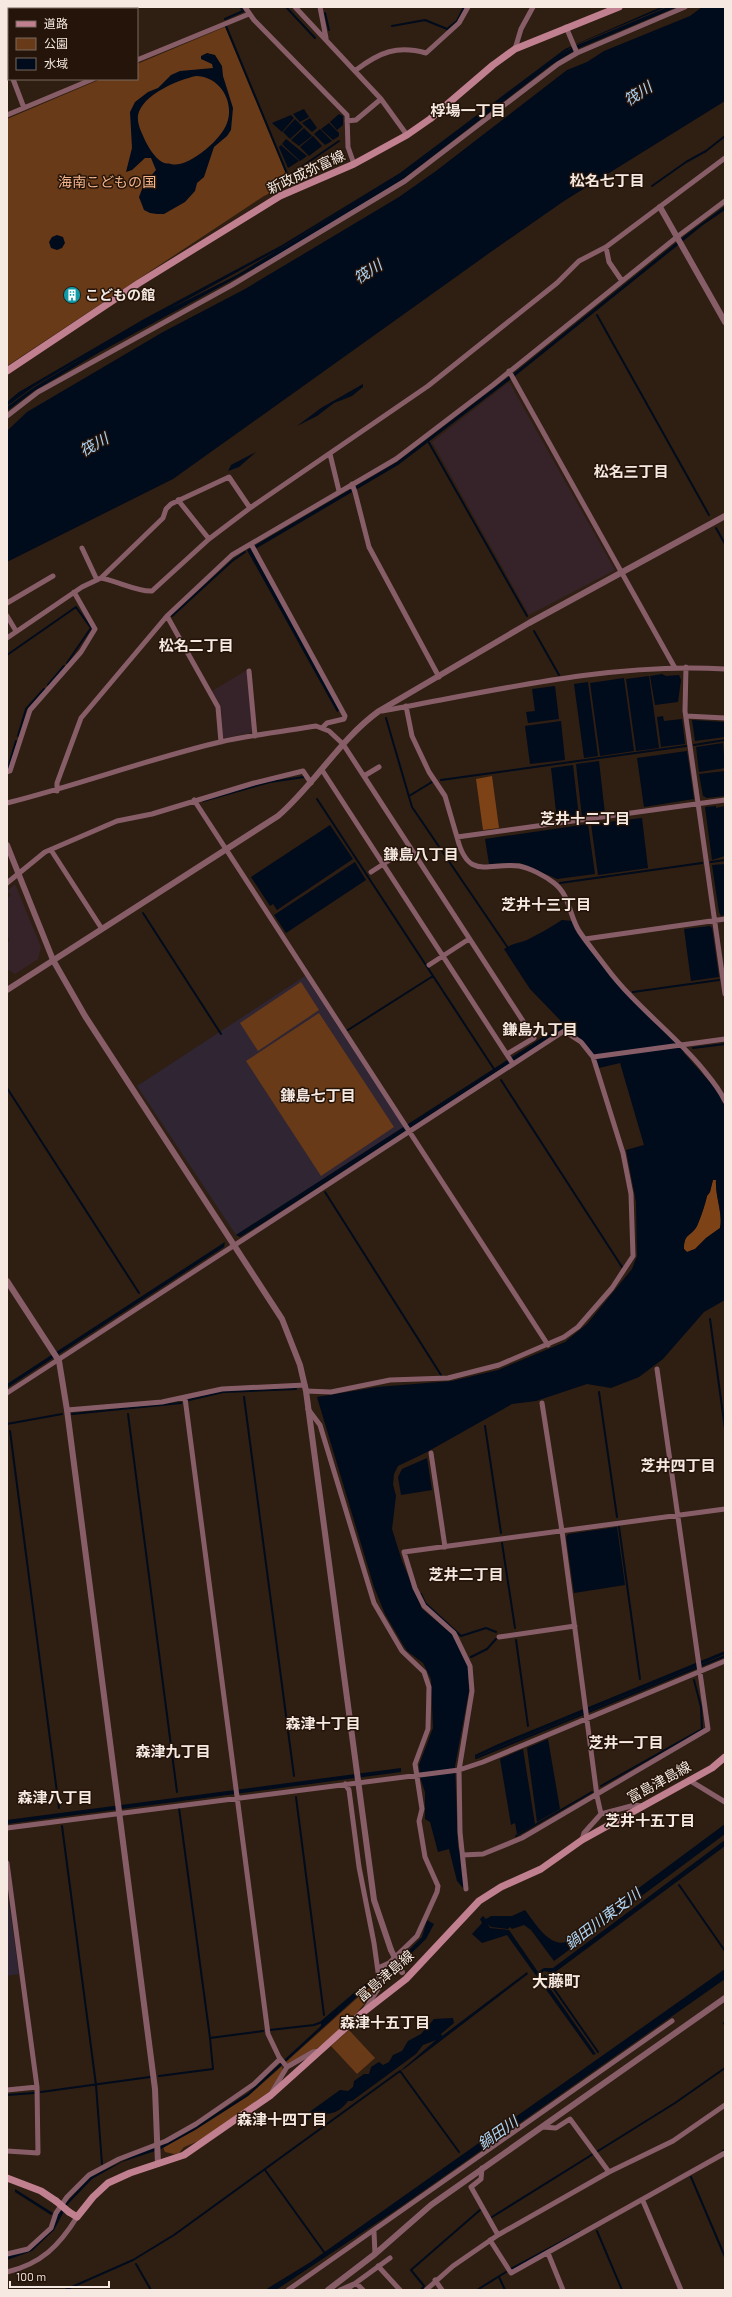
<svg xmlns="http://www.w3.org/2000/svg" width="732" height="2297" viewBox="0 0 732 2297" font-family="Barlow,'Noto Sans JP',sans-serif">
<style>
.industrial{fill:#362329}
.education{fill:#2f2533}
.green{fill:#693a18}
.forest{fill:#7d4317}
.water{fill:#000b1c;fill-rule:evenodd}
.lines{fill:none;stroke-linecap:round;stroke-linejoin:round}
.stream{stroke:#000b1c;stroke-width:2}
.minor{stroke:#875e68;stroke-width:5}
.tertiary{stroke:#875e68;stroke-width:6}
.secondary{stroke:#c18090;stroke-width:7}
.tertiary-bridge{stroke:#875e68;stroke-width:6}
.secondary-bridge{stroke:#c18090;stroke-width:7}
.labels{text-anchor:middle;stroke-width:3;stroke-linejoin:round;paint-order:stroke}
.street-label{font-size:14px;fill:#f5e9e1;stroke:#251409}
.park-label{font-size:14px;fill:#f3b48c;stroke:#251409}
.poi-label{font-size:14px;font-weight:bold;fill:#f5e9e1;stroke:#251409;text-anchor:start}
.water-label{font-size:15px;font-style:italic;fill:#aed5f5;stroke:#251409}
.neighbourhood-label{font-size:15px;font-weight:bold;fill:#f5e9e1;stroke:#251409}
.quarter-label{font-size:16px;font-weight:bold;fill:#f5e9e1;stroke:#251409}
</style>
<rect width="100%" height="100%" fill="#2f1e12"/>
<path class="industrial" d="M509,382L615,570L529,615L432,442Z
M247,670L252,731L250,733L225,738L223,737L221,706L212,691Z
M15,884L41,947L38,959L15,974L7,969V944L10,940L7,935V899L11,895L7,891Z"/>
<path class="education" d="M305,976L404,1127L236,1235L137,1086Z
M7,1889L19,1974L7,1976Z"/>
<path class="green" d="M225,27L290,183L264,196L7,366V119L101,79H137V64Z
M301,982L319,1010L258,1051L240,1023Z
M319,1013L394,1127L321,1176L246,1061Z
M374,1983L376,1984C377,1991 370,1997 366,2002C345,2027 319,2052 288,2064L286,2062Z
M349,2030L375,2058L357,2074L331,2046Z
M282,2066L283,2071L269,2092L201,2140L184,2147L179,2153L174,2154L165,2152L163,2147L195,2130L248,2096Z"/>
<path class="forest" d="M492,776L499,828L483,830L476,779Z
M713,1179L716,1180C715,1197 723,1212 720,1228L706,1238L695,1249L687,1252L684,1249C684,1232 690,1237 697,1226C701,1217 705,1205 707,1196L710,1192Z"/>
<path class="water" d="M661,7H666L575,45L559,55L575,46L668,7H677L577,49L551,65L403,179L284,252L100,352L34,391L7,411V407L33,388L91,353L33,387L7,406V402L19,392L144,319L282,245L400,173L565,49ZM388,182L237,275L168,310L283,247Z
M702,7H725V101L564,201L495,249L173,479L7,562V431L27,412L163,332L245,289L399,197L436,171L567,70L587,62L604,51L690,16Z
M207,53L215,55L222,66L223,76L233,108L231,130L227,136L214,147L204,177L197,183L195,191L185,202L164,214H157L150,213L144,210L139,197L144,184L156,170L151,158H145L132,170L126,172L132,148L130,112L135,102L148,92L158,88L171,75L180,71L213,68L212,64L201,59V56ZM196,76C219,76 235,101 227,123C221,141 186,169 171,164C168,163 165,164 162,162C154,157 148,147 144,138C141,131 137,124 138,115C143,94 178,80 196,76Z
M304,109L309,117L300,122L293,114Z
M339,114L343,116V125L337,130L330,122Z
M291,115L294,118L282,132L272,123Z
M310,118L317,128L312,132L302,123Z
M295,119L303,127L290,139L283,132Z
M329,123L339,133V136L333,140L321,129Z
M304,128L312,136L299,146L291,140Z
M320,129L332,141L325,145L314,134Z
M313,136L322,146L309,156L300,147Z
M286,139L307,156L300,161L282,144Z
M281,145L299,161L288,168L279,147Z
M725,206V210L703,225L515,376L398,465L252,551L340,710L337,712L247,550L397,462L519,369L687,234Z
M57,235L63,237L65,243L62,248L57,250L51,248L49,242L52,237Z
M363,384V387L352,396L334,403L317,416L297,426L321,408Z
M256,452L239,467L228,471L231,465Z
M662,674L666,676L679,675L681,680L678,702L655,705L650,676Z
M649,676L659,748L636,751L626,679Z
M624,678L634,751L600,756L590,683Z
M588,682L598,756L584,758L574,684Z
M555,686L559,719L528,723L526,712L535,711L532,689Z
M663,716L664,721L682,719L685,744L661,747L657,717Z
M692,720L725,722V737L695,741Z
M561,721L565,760L530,764L525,726Z
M723,743L725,768L699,772L696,747Z
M687,751L694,799L644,807L637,758Z
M599,761L605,814L582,817L576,764Z
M573,765L579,817L557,820L551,768Z
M725,771V796L707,798L703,796L699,774Z
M716,806V808L725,806V856L712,860L705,807Z
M642,818L648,868L598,875L591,824Z
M588,824L595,874L557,879L520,863L489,864L485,839Z
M330,825L353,859L277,910L273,904L270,906L251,877Z
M355,862L366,880L286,933L274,915Z
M725,864V915L721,916L719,912L712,865Z
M562,920L573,921L619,986L683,1049L684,1053L716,1089L725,1107V1300L704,1312L663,1359L639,1377L611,1388L587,1384L536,1401L512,1404L427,1452L398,1466L394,1474L393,1484L396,1496L392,1529L402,1561L422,1609L452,1634L468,1666L469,1691L455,1766L458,1847L462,1858L464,1889L457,1881L449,1849L438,1852L430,1822L425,1819V1792L420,1777L419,1765L433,1728L431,1679L423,1663L407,1651L402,1643L385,1614L374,1587L317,1397L377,1387L452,1381L498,1370L565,1342L587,1324L632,1269L637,1256L636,1202L626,1150L644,1145L620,1063L599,1068C592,1049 583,1037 564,1028L263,1223L240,1237L236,1235L560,1026V1020L530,989L504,949C511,944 519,943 527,940C539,934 551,927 562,920ZM713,1180H716C715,1197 723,1212 720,1228L706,1238L695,1249L687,1252L684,1249C684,1233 691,1237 697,1226C701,1217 705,1205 707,1196L710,1192Z
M710,926L712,928L719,977L691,981L684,929Z
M225,1242L224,1247L7,1388V1384Z
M427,1458L432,1490L401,1495L398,1477L402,1469Z
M617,1527L625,1585L574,1593L566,1537L568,1534Z
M725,1651V1654L695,1667L475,1757V1755L496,1745Z
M548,1739L560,1809L537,1822L527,1748Z
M523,1749L535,1824L517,1834L515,1823L511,1825L500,1759Z
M401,1768V1772L7,1824V1820Z
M725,1824V1834L554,1961L531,1930L524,1925L512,1929L510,1927L508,1929L491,1927L488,1924L490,1928L509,1930L538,1972L544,1968H553L725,1840V1846L554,1973L544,1971L540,1974L596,2054L593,2055L507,1935L482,1943L472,1934L482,1923L480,1919L483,1916L486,1919L491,1916H512L525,1910C535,1923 549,1947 566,1942Z
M427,1920L434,1924L426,1939L393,1971L360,1994L248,2096L195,2130L161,2149L122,2162L92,2179L68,2204L54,2230L32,2251L7,2260V2256L22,2253L36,2244L67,2202L90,2177L203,2122L248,2093L321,2026V2021L362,1986L392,1967L422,1937Z
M725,1969V1979L396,2210L276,2290H265L309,2263Z
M527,1972L528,1974L404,2069L400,2071L436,2040L423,2045L416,2054L352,2101H348C336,2117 329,2112 312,2116L308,2120L306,2117L308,2113L340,2090L348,2091L353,2087L354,2081L364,2074H369L371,2067L379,2062L383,2065L389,2062L393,2055L402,2051L408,2041L421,2034L434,2019L453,2018L454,2023L441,2034L442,2036Z
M15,2189L53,2213L51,2215L15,2192Z"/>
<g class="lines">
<path class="stream" d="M286,7L315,38
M109,9L114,7
M325,13L329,30
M225,19L243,11L240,7
M226,26L288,176L339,141
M392,26L425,20L447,29L457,21L464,7
M7,51L9,50
M652,186L686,162L706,151L725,136
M597,315L709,515
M428,441L527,616
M716,528L725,544
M172,616L232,561L245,552
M534,631L559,675
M7,655L76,607L91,628L67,663
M48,685L64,666
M386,718L412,807L508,948
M18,736L26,709L44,689
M694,745L725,740
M8,768L16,741
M441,780L686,746
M409,796L432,782
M317,799L494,1069
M203,801L270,782L304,777
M711,862L725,860
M560,883L702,863
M143,913L221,1034
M633,992L719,980
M348,1030L433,976
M693,1048L725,1044
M501,1080L622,1267
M7,1088L139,1293
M325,1192L441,1375
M710,1319L725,1429
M599,1392L617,1517
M244,1397L294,1776
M189,1400L223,1392L296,1389
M72,1414L181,1403
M128,1414L177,1792
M7,1424L62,1414
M485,1426L501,1533
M10,1431L59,1808
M619,1527L640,1679
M502,1543L515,1628
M421,1594L425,1603L461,1636L486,1628L496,1632
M516,1640L528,1726
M471,1657L487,1649L496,1639
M476,1758L725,1656
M601,1786L702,1729L701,1707L694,1680
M296,1797L324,2015
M179,1808L210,2038
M62,1826L96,2085L102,2164
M516,1836L592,1792
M679,1885L725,1951
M545,1976L598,2052
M724,2023L725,2025
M270,2030L314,2025L322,2022
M159,2076L213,2069L210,2038L263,2031
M41,2092L150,2077
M7,2095L34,2093
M598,2151L675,2103L725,2068
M723,2151L725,2150
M265,2170L324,2252
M691,2177L725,2257
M492,2217L593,2154
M597,2231L622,2290
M136,2264L151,2290
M511,2269L580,2232
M499,2277L505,2290
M65,2290L133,2260L174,2235L400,2071L459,2152
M421,2290L424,2286L411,2270L480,2210
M477,2290L506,2272"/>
<path class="minor" d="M245,7L254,20L347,115L348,147L354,164
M295,7L381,99L407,135
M320,7L326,38
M566,27L577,53
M515,49L521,29L533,7
M137,60L249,14
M7,65L9,70
M356,70C380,52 397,45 426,53L459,23L468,7
M13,79L24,108
M7,115L93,79
M347,121L356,120L381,99
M606,247L609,262L622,281
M509,371L675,668
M7,416L38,392L232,285L405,181L558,64L577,53L685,7
M330,454L339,491
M352,484L355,492L369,547L439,677
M178,500L209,539
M251,544L345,716L344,719L327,723L323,727
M82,548L97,580
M101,578C117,581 138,592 152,591L209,539L250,508L428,386L557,283L579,261L606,247L725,158
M7,603L53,576
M7,616L16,631
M167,616L218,707L221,742
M7,638L82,587L101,578L163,518L166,509L171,504L229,477L250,508
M686,667L685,711L725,994
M249,671L255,736
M406,706L412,736L429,772L445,796L457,837L725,800
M382,711C493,691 611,662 725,669
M686,716L725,718
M322,770L513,1064
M7,772L10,771L30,710L81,652L95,629L74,592
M364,776L379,767
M57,791V783L81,718L167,616L232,555L396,459L493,385L677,237L725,201
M194,800L548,1345
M7,803C79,785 148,759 220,742C252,735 285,731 316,726L329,731L343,744L534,1038L507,1054
M457,837C468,882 489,862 519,866C530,868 545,876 554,883C570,895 569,915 579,931C587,943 597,955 606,967C634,1005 673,1033 702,1068C711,1079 719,1088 725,1101
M51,850L102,929
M371,872L410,847
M7,883L45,852L117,821L152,814L254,783L303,771L311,783
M585,939L725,919
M429,965L469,939
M593,1057L725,1039
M7,1393L564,1031L581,1042L593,1057L623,1153L631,1194L633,1256L612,1288L578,1327L564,1337L499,1365L448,1378L390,1380L331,1392L306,1391
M185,1398L268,2034L279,2057L287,2067L313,2052L320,2051
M542,1403L562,1531L597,1796L601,1814L584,1833L582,1840
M308,1409L320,1425L374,1603L402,1651L424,1672L429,1687L428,1729L415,1764L422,1809L419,1821L425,1857L438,1886L437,1892L417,1936L389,1963L378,1968
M67,1410L162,1402L222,1389L305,1385
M431,1453L445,1547
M499,1637L575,1626
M689,1780L725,1802
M345,1784L349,1790L359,1867L374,1943L380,1986L362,2014
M601,1814L635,1805L641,1806
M7,1828L459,1770L483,1762L725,1661
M463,1855L483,1854L522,1838L708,1729L657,1369
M7,1863L37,2087L38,2153L7,2151
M466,1889L460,1832L459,1770L472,1691L470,1666L454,1633L424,1606L415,1588L404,1552L725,1509
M7,2090L37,2087
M272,2092L287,2067
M542,2127L556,2128L570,2119L609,2172
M482,2168L481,2179L471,2187L498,2235
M643,2201L681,2290
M374,2232L375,2254
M490,2240L511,2273L725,2153
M548,2253L563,2290
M7,2254L28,2249L51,2228L56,2213L67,2197L89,2175L119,2159L166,2141L196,2124L254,2084L280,2059
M378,2266L400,2290
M7,2272C41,2264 59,2246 77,2217
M435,2280L442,2290
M288,2290L672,2021
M340,2290L356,2283L363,2290
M346,2290L390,2258
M426,2290L453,2266L498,2235L609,2172L673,2141L725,2105"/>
<path class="tertiary" d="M660,207L725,322
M7,845L53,960L85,1016L282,1319L300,1365L306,1391L374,1900L391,1950
M7,990L278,816C315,784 339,740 379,711L529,623L725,516
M7,1281L59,1361L67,1410L155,2089L158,2164
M328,2290L375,2254L431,2205L725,1998"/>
<path class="secondary" d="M7,371L139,283L280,196L354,164L407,135L430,119L493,65L515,49L619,7
M7,2178L41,2191L56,2201
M69,2212L77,2217L93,2197L108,2183L130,2173L184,2155L271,2095L361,2014L406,1979L479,1901L501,1887L541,1869L582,1840L712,1768L725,1757"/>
<path class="tertiary-bridge" d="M391,1950L402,1972"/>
<path class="secondary-bridge" d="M56,2201L69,2212"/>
</g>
<defs>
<g id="building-disc" transform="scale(0.9)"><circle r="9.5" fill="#0f9aa8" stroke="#251409"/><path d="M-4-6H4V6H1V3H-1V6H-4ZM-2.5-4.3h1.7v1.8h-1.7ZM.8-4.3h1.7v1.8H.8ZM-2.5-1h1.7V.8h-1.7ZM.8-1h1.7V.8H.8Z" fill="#fff"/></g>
</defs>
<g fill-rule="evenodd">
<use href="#building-disc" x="72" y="295"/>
</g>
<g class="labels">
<g class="street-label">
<text transform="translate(306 172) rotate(-25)" y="5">新政成弥富線</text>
<text transform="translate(659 1782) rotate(-29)" y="5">富島津島線</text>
<text transform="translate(385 1976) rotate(-41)" y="5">富島津島線</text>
</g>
<g class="park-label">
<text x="107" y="187">海南こどもの国</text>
</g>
<g class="poi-label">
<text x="85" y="300">こどもの館</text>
</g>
<g class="water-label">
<text transform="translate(638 94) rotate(-33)" y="5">筏川</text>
<text transform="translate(368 272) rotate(-33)" y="5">筏川</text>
<text transform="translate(94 445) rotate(-29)" y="5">筏川</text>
<text transform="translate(603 1919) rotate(-37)" y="5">鍋田川東支川</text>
<text transform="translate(498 2133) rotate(-35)" y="5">鍋田川</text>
</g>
<g class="neighbourhood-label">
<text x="468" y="116">桴場一丁目</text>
<text x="607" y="186">松名七丁目</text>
<text x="631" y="477">松名三丁目</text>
<text x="196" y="651">松名二丁目</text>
<text x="585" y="824">芝井十二丁目</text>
<text x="421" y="860">鎌島八丁目</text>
<text x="546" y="910">芝井十三丁目</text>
<text x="540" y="1035">鎌島九丁目</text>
<text x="318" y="1101">鎌島七丁目</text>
<text x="678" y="1471">芝井四丁目</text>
<text x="466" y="1580">芝井二丁目</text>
<text x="323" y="1729">森津十丁目</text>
<text x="626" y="1748">芝井一丁目</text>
<text x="173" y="1757">森津九丁目</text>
<text x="55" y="1803">森津八丁目</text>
<text x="650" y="1826">芝井十五丁目</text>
<text x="385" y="2028">森津十五丁目</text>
<text x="282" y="2125">森津十四丁目</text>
</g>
<g class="quarter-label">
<text x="556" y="1987">大藤町</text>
</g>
</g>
<rect width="732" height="2297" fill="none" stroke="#f5e9e1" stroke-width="16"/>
<rect x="8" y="8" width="130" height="72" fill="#251409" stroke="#78695f"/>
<rect x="16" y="21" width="20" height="6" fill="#c18090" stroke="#78695f"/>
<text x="44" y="28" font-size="12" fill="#f5e9e1">道路</text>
<rect x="16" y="38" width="20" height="12" fill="#693a18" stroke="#78695f"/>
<text x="44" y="48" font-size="12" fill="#f5e9e1">公園</text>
<rect x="16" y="58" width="20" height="12" fill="#000b1c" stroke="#78695f"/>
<text x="44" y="68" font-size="12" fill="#f5e9e1">水域</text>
<path d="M10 2281v6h99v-6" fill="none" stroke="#f5e9e1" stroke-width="2"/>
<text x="16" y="2281" font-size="12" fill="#f5e9e1" stroke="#251409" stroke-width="3" paint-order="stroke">100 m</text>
</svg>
